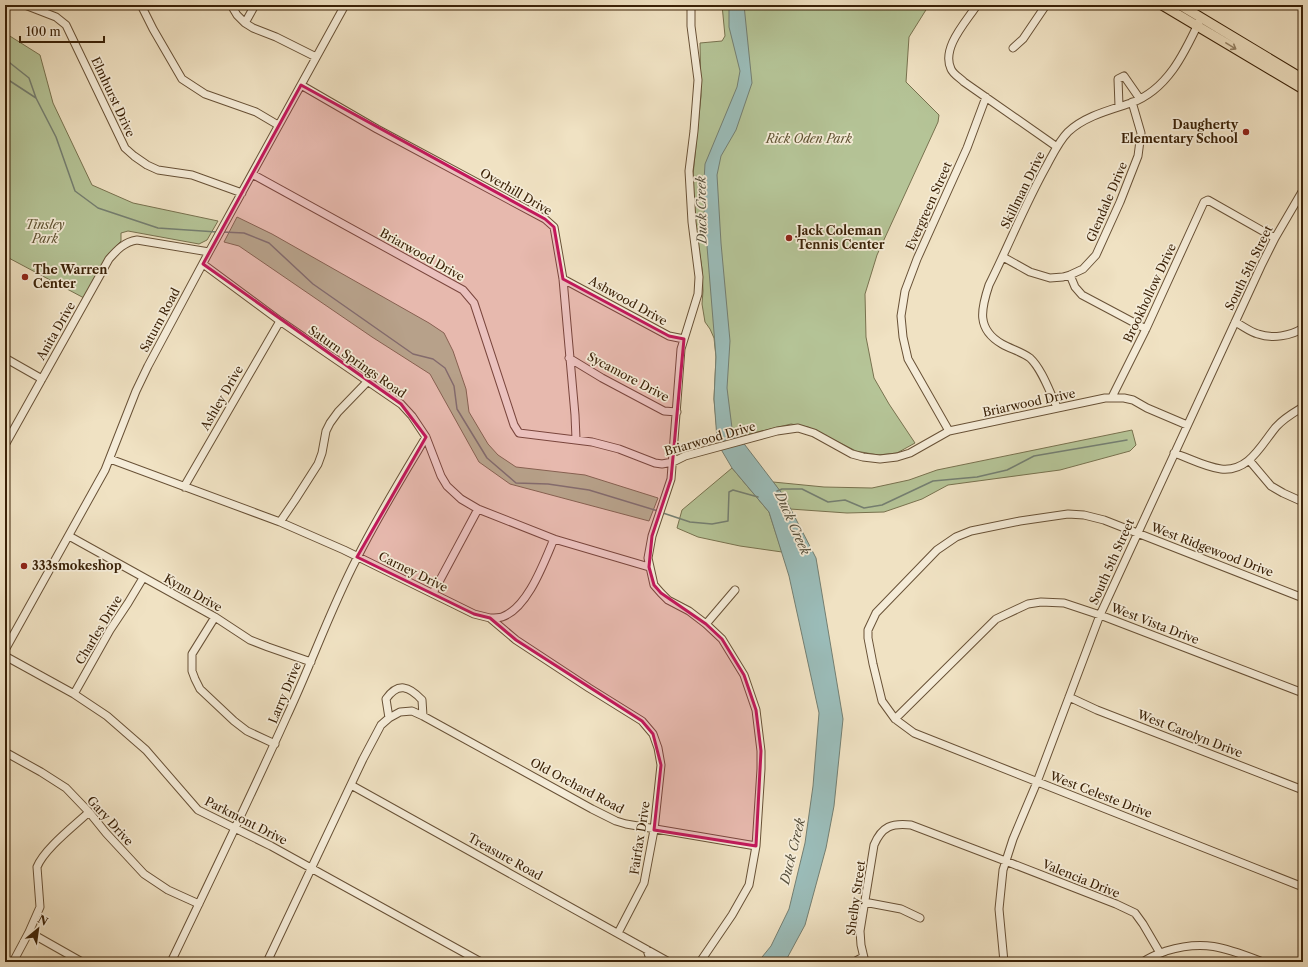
<svg xmlns="http://www.w3.org/2000/svg" width="1308" height="967" viewBox="0 0 1308 967" font-family="'Libre Caslon Text',serif">
<style>
.green{fill:#b5c497;stroke:#78724f}
.water{fill:#9bbdba;stroke:#747f72}
.lines{fill:none;stroke-linecap:round;stroke-linejoin:round}
.stream{stroke:#747f72;stroke-width:1.5}
.minor-casing{stroke:#685136;stroke-width:9}
.major-casing{stroke:#3a2107;stroke-width:11}
.minor{stroke:#f5ecd8;stroke-width:7}
.major{stroke:#f0e2c3;stroke-width:9}
.oneway{stroke:#958265}
.marked{fill:#c2185b;fill-opacity:0.2;stroke:#c2185b;stroke-width:3;stroke-linejoin:round}
.poi-dot{fill:#8f2418;stroke:#f5ecd8;stroke-width:1.5}
.labels{text-anchor:middle;stroke-width:3.5;stroke-linejoin:round;paint-order:stroke}
.street-label{font-size:12px;fill:#3a2107;stroke:#f5ecd8}
.poi-label{font-size:12px;font-weight:bold;fill:#3a2107;stroke:#f5ecd8;text-anchor:start}
.park-label{font-size:12px;font-style:italic;fill:#5f5232;stroke:#f5ecd8}
.water-label{font-size:13px;font-style:italic;fill:#57503d;stroke:#f5ecd8}
</style>
<rect width="100%" height="100%" fill="#f0e2c3"/>
<filter id="stains"><feTurbulence type="fractalNoise" baseFrequency=".005" numOctaves="4"/><feColorMatrix values="0 0 0 0 .2 0 0 0 0 .09 0 0 0 0 .02 0 0 0 .5 -.17"/></filter>
<radialGradient id="worn" r=".72"><stop offset=".6" stop-color="#630" stop-opacity="0"/><stop offset="1" stop-color="#630" stop-opacity=".3"/></radialGradient>
<path class="green" d="M722,5H929L909,37L906,82L939,115L938,122L877,255L865,294L866,337L874,378L889,404L915,443L897,453L878,455L856,451L808,427L791,424L718,442L714,399L716,357L714,338L710,329L705,322L702,304L703,291L702,269L694,217L693,175L701,96L700,43L722,41L725,36Z
M5,33L40,55L53,103L92,185L133,203L218,221L207,240L199,244L128,231L121,233V241L109,253L84,298L5,256Z
M237,217L272,234L429,323L444,333L453,351L466,389L469,412L488,444L498,455L516,467L585,475L658,498L649,521L510,484L479,462L430,374L372,337L239,246L224,242Z
M1132,430L1136,445L1130,451L1060,470L948,485L922,499L884,512L847,513L790,509L784,496L773,482L824,487L872,488L909,480L937,470Z
M732,468L769,512L782,552L740,546L698,537L677,528L682,510Z"/>
<path class="water" d="M729,5H744L752,83L736,130L721,156L717,175L721,243L730,341L727,388L732,428L784,496L816,558L843,719L834,806L826,848L805,925L785,962H758L771,946L789,909L805,843L813,786L819,713L789,576L769,512L732,468L722,451L717,439L714,399L716,357L703,197L705,164L737,87L740,71L729,27Z"/>
<g class="lines">
<path class="stream" d="M5,59L29,78L36,98
M5,81H10L36,98L56,137L75,191L98,208L158,228L217,232
M223,232L244,233L269,243L313,284L413,354L433,359L445,368L454,386L457,409L487,458L516,483L548,484L589,490L658,511
M777,491L782,489H802L828,502L845,500L864,508L882,505L933,481L977,477L1007,470L1034,456L1127,440
M663,513L690,522L712,524L728,521L729,492L733,490L758,497"/>
<g class="minor-casing">
<path id="minor" d="M25,5L56,17L66,25L125,148L134,156L147,165L158,170L192,175L242,193
M141,5L153,29L182,79L205,94L256,112L278,125
M231,5L237,15L245,23L253,28L276,37L316,57
M691,5V26L698,80L694,131L689,171L692,222L699,277L698,294L681,349L671,479L652,536L648,558L654,585L661,593L668,600L689,611L706,624L722,639L744,675L756,710L761,751V769L756,846L749,885L732,915L700,962
M977,5C966,22 941,48 951,69C953,74 960,78 964,82L1057,147
M245,23L255,5
M1013,48L1023,39L1046,5
M301,85L377,129L545,219L554,227L563,279L575,415L576,439
M1119,106L1118,79L1124,76L1140,99
M252,174L463,290L474,303L514,425L519,433L592,442L619,449L655,463L662,464L673,462L685,456L777,431L798,428L814,433L852,454L863,457L880,459L897,457L910,453L949,431L1105,398H1124L1133,400L1147,408L1187,425
M1003,257L1030,272L1050,278L1063,277L1070,275L1083,269L1096,255L1120,202L1138,156L1141,133L1132,102
M203,264L280,321L401,404L412,416L426,437L441,476L447,486L461,499L478,509L554,539L649,567
M1070,275L1075,287L1082,295L1146,329
M563,279L669,336L684,339
M1235,322C1243,326 1250,332 1258,334C1272,339 1291,336 1303,328
M5,358L42,379
M569,358L602,378L664,411L677,412
M1112,397L1146,329L1204,202L1208,200L1275,238
M1057,407C1050,393 1042,369 1030,358C1022,352 1011,349 1002,344C976,329 981,309 989,285C1009,245 1025,204 1047,165C1053,154 1059,141 1068,132C1085,116 1110,110 1131,103C1167,90 1184,54 1199,22
M949,431L908,359L903,337L901,316L905,291L917,259L967,148L986,97
M5,445L109,259C117,250 124,242 137,240L209,252
M1174,453C1189,458 1205,467 1221,469C1249,472 1261,445 1276,427C1284,418 1293,413 1303,407
M110,459L280,522L344,550L474,614L490,618L516,640L589,688L642,721L653,734L658,748L661,765L654,830L644,883L618,933
M1249,460L1271,486L1283,493L1303,502
M184,487L280,321
M280,522L295,500L318,464L322,453L326,431L330,423L338,412L368,381
M69,536L215,617L250,640L268,647L311,662
M433,593L478,509
M1303,598L1104,520L1084,515L1068,514L1020,521L971,531L956,537L937,550L876,613L868,630V638L873,664L882,701L895,719L914,733L1303,887
M215,617L192,654V671L195,679L200,689L234,721L247,731L275,744
M490,618C494,618 499,618 502,617C528,608 544,562 554,539
M706,624L735,590
M5,650L105,470L136,391L148,366L209,252L345,5
M5,656L74,694L107,716L146,750L198,810L271,846L481,962
M74,694L110,630L128,603L143,578
M1069,697L1097,710L1303,790
M389,718L386,699C398,682 409,686 422,700L423,716
M895,719L996,619L1028,604L1041,602L1064,603L1100,615L1303,693
M5,752L41,772L66,788L89,812L106,833L144,874L168,890L199,904
M351,785L669,962
M864,902L901,909L920,918
M29,932L82,962
M647,950L651,962
M13,962L29,932L40,907L37,867C44,849 74,826 89,812
M171,962C210,881 249,800 286,718C311,665 330,610 357,558C378,516 402,477 426,437
M267,962L363,759L381,725L389,718L400,712L412,711L423,716L592,809L616,821L626,824L756,846
M854,962L863,957
M865,962L861,945L860,931L874,845C882,826 892,823 911,825L1008,862L1116,904L1135,913L1143,924L1160,953
M1004,962L999,909L1003,870L1013,839L1037,782L1100,615L1261,266L1275,238L1303,190
M1143,962C1149,957 1158,954 1166,951C1205,939 1226,948 1263,962"/>
</g>
<g class="major-casing">
<path id="major" d="M1162,5L1303,89
M1180,5L1303,79"/>
</g>
<use href="#minor" class="minor"/>
<use href="#major" class="major"/>
</g>
<defs><path id="oneway-shaft" d="M-6 0H5M1.5-3L5.5 0L1.5 3" fill="none" stroke-width="1.6" stroke-linecap="round" stroke-linejoin="round"/></defs>
<use class="oneway" href="#oneway-shaft" transform="translate(1231 46) rotate(31)"/>
<path class="marked" d="M301,85L545,219L554,227L563,279L669,336L684,339L671,479L652,536L649,567L654,585L661,593L706,624L722,639L744,675L756,710L761,751L756,846L654,830L661,765L653,734L642,721L516,640L490,618L474,614L357,557L426,437L401,404L203,264Z"/>
<g class="poi-dot">
<circle cx="1246" cy="132" r="4"/>
<circle cx="789" cy="238" r="4"/>
<circle cx="25" cy="277" r="4"/>
<circle cx="24" cy="566" r="4"/>
</g>
<g class="labels">
<g class="street-label">
<text transform="translate(113 97) rotate(65)" y="4">Elmhurst Drive</text>
<text transform="translate(1023 190) rotate(-64)" y="4">Skillman Drive</text>
<text transform="translate(516 192) rotate(30)" y="4">Overhill Drive</text>
<text transform="translate(1107 202) rotate(-67)" y="4">Glendale Drive</text>
<text transform="translate(929 206) rotate(-66)" y="4">Evergreen Street</text>
<text transform="translate(422 255) rotate(29)" y="4">Briarwood Drive</text>
<text transform="translate(1249 268) rotate(-64)" y="4">South 5th Street</text>
<text transform="translate(1150 293) rotate(-65)" y="4">Brookhollow Drive</text>
<text transform="translate(628 301) rotate(29)" y="4">Ashwood Drive</text>
<text transform="translate(160 320) rotate(-62)" y="4">Saturn Road</text>
<text transform="translate(56 331) rotate(-60)" y="4">Anita Drive</text>
<text transform="translate(357 362) rotate(35)" y="4">Saturn Springs Road</text>
<text transform="translate(628 377) rotate(28)" y="4">Sycamore Drive</text>
<text transform="translate(222 398) rotate(-60)" y="4">Ashley Drive</text>
<text transform="translate(1029 403) rotate(-12)" y="4">Briarwood Drive</text>
<text transform="translate(710 439) rotate(-16)" y="4">Briarwood Drive</text>
<text transform="translate(1212 550) rotate(21)" y="4">West Ridgewood Drive</text>
<text transform="translate(1112 562) rotate(-66)" y="4">South 5th Street</text>
<text transform="translate(413 572) rotate(26)" y="4">Carney Drive</text>
<text transform="translate(193 593) rotate(29)" y="4">Kynn Drive</text>
<text transform="translate(1155 624) rotate(21)" y="4">West Vista Drive</text>
<text transform="translate(99 630) rotate(-59)" y="4">Charles Drive</text>
<text transform="translate(285 693) rotate(-67)" y="4">Larry Drive</text>
<text transform="translate(1190 734) rotate(21)" y="4">West Carolyn Drive</text>
<text transform="translate(577 786) rotate(28)" y="4">Old Orchard Road</text>
<text transform="translate(1101 795) rotate(21)" y="4">West Celeste Drive</text>
<text transform="translate(110 821) rotate(48)" y="4">Gary Drive</text>
<text transform="translate(246 821) rotate(27)" y="4">Parkmont Drive</text>
<text transform="translate(640 838) rotate(-81)" y="4">Fairfax Drive</text>
<text transform="translate(505 857) rotate(29)" y="4">Treasure Road</text>
<text transform="translate(1081 879) rotate(22)" y="4">Valencia Drive</text>
<text transform="translate(856 898) rotate(-82)" y="4">Shelby Street</text>
</g>
<g class="poi-label">
<text x="1238" y="129" text-anchor="end">Daugherty<tspan x="1238" dy="14">Elementary School</tspan></text>
<text x="797" y="235">Jack Coleman<tspan x="797" dy="14">Tennis Center</tspan></text>
<text x="33" y="274">The Warren<tspan x="33" dy="14">Center</tspan></text>
<text x="32" y="570">333smokeshop</text>
</g>
<g class="park-label">
<text x="809" y="143">Rick Oden Park</text>
<text x="45" y="229">Tinsley<tspan x="45" dy="14">Park</tspan></text>
</g>
<g class="water-label">
<text transform="translate(701 210) rotate(-91)" y="5">Duck Creek</text>
<text transform="translate(793 523) rotate(66)" y="5">Duck Creek</text>
<text transform="translate(792 851) rotate(-76)" y="5">Duck Creek</text>
</g>
</g>
<rect width="1308" height="967" fill="none" stroke="#f0e2c3" stroke-width="20"/>
<rect x="6" y="6" width="1296" height="955" fill="none" stroke="#3a2107" stroke-width="2"/>
<rect x="10" y="10" width="1288" height="947" fill="none" stroke="#3a2107"/>
<g transform="translate(38 929) rotate(29)" stroke="#f5ecd8" stroke-width="3" paint-order="stroke">
<path d="M0-3L7 15L0 10L-7 15Z" fill="#3a2107"/>
<text y="-6" font-size="11" font-weight="bold" text-anchor="middle" fill="#3a2107">N</text>
</g>
<path d="M20 36v6h84v-6" fill="none" stroke="#3a2107" stroke-width="2"/>
<text x="26" y="36" font-size="12" fill="#3a2107" stroke="#f5ecd8" stroke-width="3" paint-order="stroke">100 m</text>
<rect width="100%" height="100%" filter="url(#stains)"/>
<rect width="100%" height="100%" fill="url(#worn)"/>
</svg>
